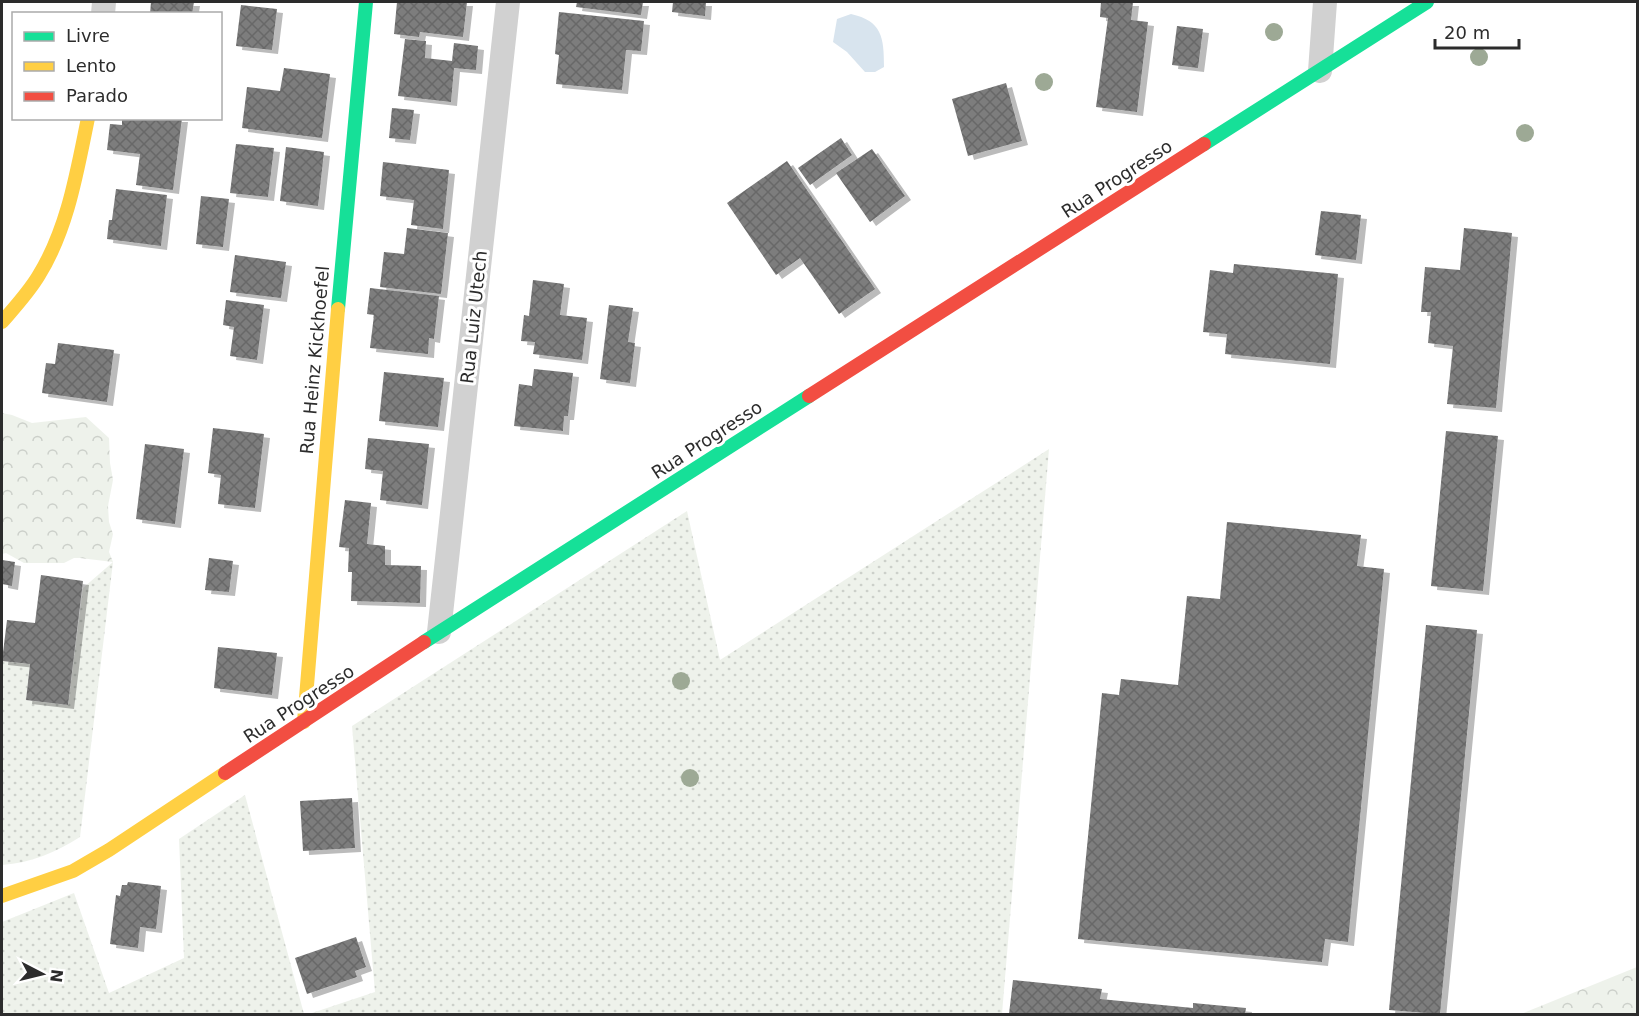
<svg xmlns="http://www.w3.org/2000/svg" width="1639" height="1016" viewBox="0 0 1639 1016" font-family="'DejaVu Sans',sans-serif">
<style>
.grass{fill:url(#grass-dots)}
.forest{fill:url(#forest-crowns)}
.water{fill:#d8e4ee}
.building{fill:url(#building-cross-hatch);filter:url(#shadow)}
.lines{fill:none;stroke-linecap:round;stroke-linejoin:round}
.street{stroke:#d1d1d1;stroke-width:24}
.fast{stroke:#16e098;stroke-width:14}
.slow{stroke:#ffcf43;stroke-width:14}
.jam{stroke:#f24e42;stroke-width:14}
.tree{fill:#9da995}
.labels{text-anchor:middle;stroke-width:6;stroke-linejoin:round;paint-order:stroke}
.street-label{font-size:18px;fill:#2c2c2c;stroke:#fff}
</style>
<defs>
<pattern id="grass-dots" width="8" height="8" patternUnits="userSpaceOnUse" patternTransform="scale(1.5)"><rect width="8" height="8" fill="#eef2eb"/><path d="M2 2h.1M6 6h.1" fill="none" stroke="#ccd0ca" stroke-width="1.8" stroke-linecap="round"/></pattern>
<pattern id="forest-crowns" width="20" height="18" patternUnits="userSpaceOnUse" patternTransform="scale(1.5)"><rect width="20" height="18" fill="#eef2eb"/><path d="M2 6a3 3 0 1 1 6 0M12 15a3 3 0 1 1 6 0" fill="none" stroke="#ccd0ca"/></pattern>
<pattern id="building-cross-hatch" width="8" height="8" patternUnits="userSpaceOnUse" patternTransform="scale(1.5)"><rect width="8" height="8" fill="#7d7d7d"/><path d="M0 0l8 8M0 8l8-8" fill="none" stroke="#676767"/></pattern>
<filter id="shadow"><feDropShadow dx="6" dy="4" stdDeviation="0" flood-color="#0004"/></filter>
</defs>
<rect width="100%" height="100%" fill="#fff"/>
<path class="grass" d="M1049,449L1002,1014H309L375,992L352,726L687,511L720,660Z
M113,562L80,837C56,852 31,863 2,865V661L30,664L26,700L68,705L83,588Z
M245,795L304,1014H2V922L74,893L109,993L184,958L179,839Z"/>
<path class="forest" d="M2,413L12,415L32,423L86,417L109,438L110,463L113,480L108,506L109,522L113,534L109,552L113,562L80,558H74L64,563H24L6,553L2,554Z
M1637,967V1014H1521Z"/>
<path class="water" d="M851,14C882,21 884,37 884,67L875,72H865L847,52L833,42L837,19Z"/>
<path class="building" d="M151,2H194L192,14H150Z
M397,2H467L463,37L420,32L419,37L394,34Z
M577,2H643L641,15L576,7Z
M673,2H706L705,16L672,12Z
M1101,2H1133L1131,20L1148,22L1137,112L1096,107L1108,18L1100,17Z
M241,5L277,9L272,50L236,46Z
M559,12L644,21L641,51L626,50L622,90L556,84L559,55L555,54Z
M1177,26L1203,29L1198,68L1172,65Z
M405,39L426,41L425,58L452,61L454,43L478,46L476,70L454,68L451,102L398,96Z
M284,68L330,74L322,138L242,128L247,87L280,91Z
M1006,83L1022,141L968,156L952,99Z
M392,108L414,110L410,140L389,138Z
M122,118H182L173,190L136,185L140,154L107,150L110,124L122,125Z
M841,138L852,155L810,185L798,168Z
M236,144L274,148L268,197L230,193Z
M286,147L324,152L318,206L280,201Z
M872,149L905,196L870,222L836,173Z
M787,161L875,289L839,314L800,258L776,275L727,203Z
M383,162L449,170L443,229L411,225L414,200L380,196Z
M116,189L167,195L161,246L107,239L109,220H112Z
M201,196L229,199L223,247L196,244Z
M1321,211L1361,215L1356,260L1315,255Z
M407,228L448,233L441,294L380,287L384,252L404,254Z
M1464,228L1512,233L1496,408L1447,404L1453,346L1428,343L1431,312H1421L1425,267L1460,270Z
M235,255L286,262L281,298L230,292Z
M1234,264L1338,274L1330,364L1225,354L1227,334L1203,332L1210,270L1233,273Z
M533,280L564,284L560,315L587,318L582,360L533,354L535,342L521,341L524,315L529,316Z
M370,288L439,296L434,339L429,338L428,354L370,348L374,315L367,314Z
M226,300L264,305L257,360L230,356L234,327L223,325Z
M609,305L633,308L628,342L635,343L630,383L600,379Z
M58,343L114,350L107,402L42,393L46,363L55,364Z
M534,369L573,373L568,416H564L563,431L514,426L519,384L532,386Z
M384,372L444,378L438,427L379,421Z
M213,428L264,434L255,508L218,504L221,475L208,473Z
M1446,431L1498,436L1483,591L1431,586Z
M368,438L429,444L422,505L380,500L383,471L365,469Z
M145,444L184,449L175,524L136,519Z
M345,500L371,503L367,544L385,546V565L421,566L420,603L351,601L352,572H348L349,548L339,547Z
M1227,522L1361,535L1357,566L1384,569L1348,942L1325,939L1322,962L1078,939L1102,693L1119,695L1121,679L1178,685L1187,596L1220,599Z
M209,558L233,561L229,592L205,590Z
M2,560L15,562L12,586L2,584Z
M41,575L83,581L68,705L26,700L30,664L2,661L7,620L35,623Z
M1426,625L1477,630L1440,1014L1389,1010Z
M218,647L277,653L272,695L214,688Z
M352,798L355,848L303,851L300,801Z
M128,882L161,886L156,929L140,927L138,948L110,944L116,895L120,896L122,885H127Z
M356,937L366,967L355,971L357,977L307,994L295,958Z
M1013,980L1102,989L1100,999L1193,1008V1003L1246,1008L1245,1014H1009Z"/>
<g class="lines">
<path class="street" d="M103,14L104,2
M1320,71L1325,2
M439,632L508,2"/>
<path class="fast" d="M1204,144L1427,2
M338,309L366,2
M424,642L809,396"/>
<path class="slow" d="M2,322C15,307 29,292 39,275C68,228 77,171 88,118
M304,722L338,309
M2,896L73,871L109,850L225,773"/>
<path class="jam" d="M809,396L1204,144
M225,773L424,642"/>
</g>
<g class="tree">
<circle cx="1274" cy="32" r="9"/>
<circle cx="1479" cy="57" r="9"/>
<circle cx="1044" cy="82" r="9"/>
<circle cx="1525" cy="133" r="9"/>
<circle cx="681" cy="681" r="9"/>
<circle cx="690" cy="778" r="9"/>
</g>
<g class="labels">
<g class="street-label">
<text transform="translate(1117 179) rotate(-33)" y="6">Rua Progresso</text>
<text transform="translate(474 317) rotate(-84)" y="6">Rua Luiz Utech</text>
<text transform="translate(315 360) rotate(-85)" y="6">Rua Heinz Kickhoefel</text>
<text transform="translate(707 440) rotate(-33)" y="6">Rua Progresso</text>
<text transform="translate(299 704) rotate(-33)" y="6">Rua Progresso</text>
</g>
</g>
<rect width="1639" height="1016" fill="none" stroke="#2c2c2c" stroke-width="6"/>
<rect x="12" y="12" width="210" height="108" fill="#ffffff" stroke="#ababab" stroke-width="1.5"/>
<rect x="24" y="32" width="30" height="9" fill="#16e098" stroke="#ababab" stroke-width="1.5"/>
<text x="66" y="42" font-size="18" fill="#2c2c2c">Livre</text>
<rect x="24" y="62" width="30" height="9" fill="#ffcf43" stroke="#ababab" stroke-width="1.5"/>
<text x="66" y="72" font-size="18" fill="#2c2c2c">Lento</text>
<rect x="24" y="92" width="30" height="9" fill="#f24e42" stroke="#ababab" stroke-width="1.5"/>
<text x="66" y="102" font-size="18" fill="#2c2c2c">Parado</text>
<g transform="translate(42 974) rotate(97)" stroke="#ffffff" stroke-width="4.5" paint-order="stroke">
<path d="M0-4.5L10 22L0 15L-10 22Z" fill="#2c2c2c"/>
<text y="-9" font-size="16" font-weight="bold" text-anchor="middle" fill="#2c2c2c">N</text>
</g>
<path d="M1435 39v9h84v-9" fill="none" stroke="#2c2c2c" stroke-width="3"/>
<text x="1444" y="39" font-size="18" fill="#2c2c2c" stroke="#ffffff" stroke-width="4.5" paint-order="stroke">20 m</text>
</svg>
